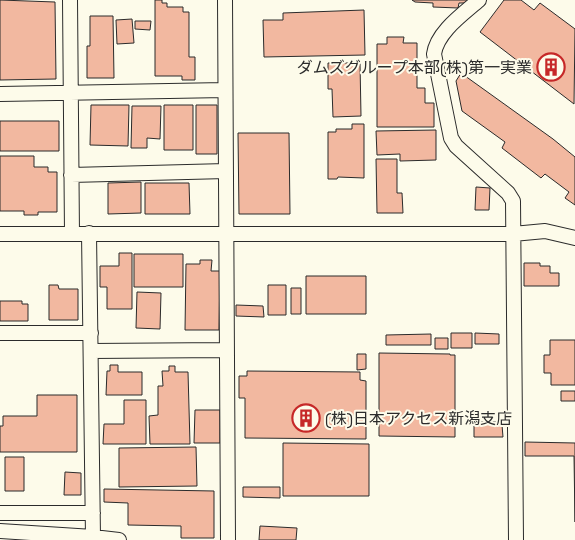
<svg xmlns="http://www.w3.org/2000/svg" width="575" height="540" viewBox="0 0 575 540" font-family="'Space Grotesk','Noto Sans JP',sans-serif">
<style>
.building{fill:#f2b8a0;stroke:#2b2b2b}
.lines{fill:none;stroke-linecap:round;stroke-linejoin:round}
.minor-casing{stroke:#2b2b2b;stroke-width:16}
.minor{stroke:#fdfbea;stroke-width:14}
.labels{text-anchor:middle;stroke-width:4;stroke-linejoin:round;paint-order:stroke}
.poi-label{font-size:16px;fill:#2b2b2b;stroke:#fdfbea;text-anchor:end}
</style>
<rect width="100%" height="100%" fill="#fdfbea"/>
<path class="building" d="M0,0L55,2L56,79L0,80Z
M155,0H162V3H167V7H183V12H189V57H195V80H182V76H155Z
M412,0H468L465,3H459L458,8L433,7V3L415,2Z
M504,0H521L534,10L540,3L575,29L574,104L480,32Z
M364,10L365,55L264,57L263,20H283V13Z
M90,16H113L114,78H87V46H90Z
M132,19L134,43L117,44L116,20Z
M135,21H151L150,30L135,29Z
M387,37H404L403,43H417V88H425V103H434V127H377V44H387Z
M328,63H360L361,116L333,117L332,89H328Z
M461,73L553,139L575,157V205L565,198L569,192L545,174L541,178L502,148L505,142L462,111L456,81Z
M91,105H129L128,146L90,145Z
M164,105H193V150H164Z
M196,105H217V154H196Z
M132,106H161L160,139L147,138V148H131Z
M0,121H59V151H0Z
M352,124H364V178L338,177L337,179H328V132H336V129H352Z
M436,130V160L400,161V154L377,155L376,131Z
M238,133H289L290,214H239Z
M0,156H34V167H48V172H57V212H38V215H24V211H0Z
M376,159H397V193H402L403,213H377Z
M141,182V213L108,214V183Z
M145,183H189L190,214H145Z
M476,187L490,188L489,210H475Z
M119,253H132V309H107V287H100V266H119Z
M134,254H183V287H134Z
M200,260H212L211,271H220L219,330H185L186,264H200Z
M524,263H540V266H550V273H559V286H524Z
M306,276H366V314H306Z
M49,285H58L59,289H78V320H49Z
M268,285H286V315H268Z
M291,288H301V314H291Z
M137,292L161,293L160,329L136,328Z
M0,301H22V304H28V321H0Z
M236,305L263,306L264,317L236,316Z
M451,333H472V348H451Z
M475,333L499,334V344H475Z
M431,334V345H386V335Z
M435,338H448V349H435Z
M550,340H575V385H551V373H544V355H550Z
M379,353L450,354V355H455V437L379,436Z
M357,354H366V369L357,370Z
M110,365H118V372H142V395H106L107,371H110Z
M169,366H175V372H188L190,444H150L149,416L158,415V386H163L162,371H169Z
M247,371L360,372V380L366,381V439L245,438V398H239V376H247Z
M561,391H575V401H561Z
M37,395H77V452H0V426H3V416H37Z
M124,400H146V444H103L104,424H124Z
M195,410H220V443H194Z
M474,422H499V425H502L503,437H474Z
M525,442L575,443V522L574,456H525Z
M283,443L369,444V496H283Z
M196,447L197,486L119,487V448Z
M5,457H24V491H5Z
M65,472L81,473V495H64Z
M243,487H280V498L243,497Z
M104,489L214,491V538H181V526L128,525V503L104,502Z
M260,526L297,528L296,540H259Z"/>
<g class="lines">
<g class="minor-casing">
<path id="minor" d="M70,0L72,234
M225,0L228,540
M479,0C463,14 437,32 434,54L451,138L456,146L508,193L513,201L516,540
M0,94L225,90
M71,175L226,171
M89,233L93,537
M0,234H513L545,231L575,238
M0,333H91
M91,351L226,350
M0,513H93
M0,531L93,537L119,540"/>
</g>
<use href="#minor" class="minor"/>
</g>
<defs>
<g id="building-ring" transform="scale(1.4375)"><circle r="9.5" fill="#fdfbea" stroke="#c62828" stroke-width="1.5"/><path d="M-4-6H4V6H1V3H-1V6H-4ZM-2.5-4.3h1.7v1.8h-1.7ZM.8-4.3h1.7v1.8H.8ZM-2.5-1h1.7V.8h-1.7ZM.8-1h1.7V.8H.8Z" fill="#c62828"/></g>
</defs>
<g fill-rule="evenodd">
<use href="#building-ring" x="551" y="67"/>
<use href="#building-ring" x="306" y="418"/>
</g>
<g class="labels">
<g class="poi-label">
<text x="532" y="73">ダムズグループ本部(株)第一実業</text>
<text x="325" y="424" text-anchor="start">(株)日本アクセス新潟支店</text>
</g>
</g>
</svg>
